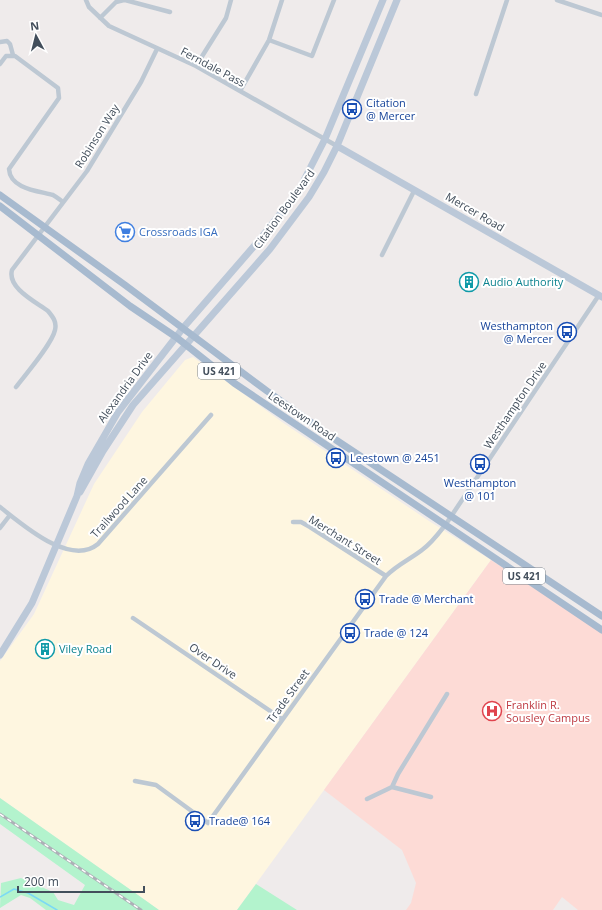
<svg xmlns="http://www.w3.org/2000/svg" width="602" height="910" viewBox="0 0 602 910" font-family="'Open Sans',sans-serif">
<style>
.commercial{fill:#fef6e0}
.medical{fill:#fddbd6}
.green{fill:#b3f3cd}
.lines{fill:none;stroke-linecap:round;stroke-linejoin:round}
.stream{stroke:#7bd9f5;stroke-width:1.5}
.street{stroke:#bdc8d3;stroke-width:4.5}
.secondary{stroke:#bbc8d8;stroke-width:7}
.primary{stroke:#a7bacf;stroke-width:7}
.rail-casing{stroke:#adb0b7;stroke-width:3}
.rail{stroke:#fff;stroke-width:1.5;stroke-dasharray:4.5;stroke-linecap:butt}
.labels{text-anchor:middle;stroke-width:4;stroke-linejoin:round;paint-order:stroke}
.shield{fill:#fff;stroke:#7b838c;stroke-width:1}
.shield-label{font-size:10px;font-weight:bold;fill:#424e5b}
.street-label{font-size:11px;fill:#424e5b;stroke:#fff}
.transit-label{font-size:11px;fill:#164399;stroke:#fff;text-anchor:start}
.shop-label{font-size:11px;fill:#366cbe;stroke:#fff;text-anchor:start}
.culture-label{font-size:11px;fill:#0d838f;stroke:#fff;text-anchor:start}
.health-label{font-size:11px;fill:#be3a42;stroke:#fff;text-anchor:start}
</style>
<rect width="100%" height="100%" fill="#efebeb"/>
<path class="commercial" d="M193,357L282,422L429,521L491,560L237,910H159L0,798V661L34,614L94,484L142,412L185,360Z"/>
<path class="medical" d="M491,560L602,631V910H578L562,897L553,910H406L411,903L416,883L402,850L324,790Z"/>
<path class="green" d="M0,798L138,895L159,910H46L30,898L21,895L0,908L1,883L21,878L53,892L58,900L74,905L85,885L0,824Z
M256,884L297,910H237Z"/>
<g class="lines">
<path class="stream" d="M0,897L14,889L28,893L57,910"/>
<path class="street" d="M86,0L89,7L109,26L196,66L337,146
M125,0L170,12
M557,0L602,15
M100,18L116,2L124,0
M269,40L312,56L334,0
M0,42L7,41L10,44L13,55
M0,64L6,56H15L58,88L59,98L9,169C10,189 39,191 53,195C57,197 60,200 63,202
M196,66L226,18L231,0
M240,91L269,40L282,0
M476,94L507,0
M382,255L414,191
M16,387C26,374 52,344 55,330C57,322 53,317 48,311C36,302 7,288 12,270L87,171L141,82L157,49
M0,507C23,525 70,567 98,544L211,415
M293,522H301L310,527L386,576
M0,528L10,515
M133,618L282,719
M135,781L156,785L208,823L386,576C398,564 409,560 422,550C432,543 439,533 446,524L599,295
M392,787L398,774L447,694
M367,799L392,787L431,797"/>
<path class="secondary" d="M337,146L602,297
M80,492L103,451L133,405L270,249L309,197L324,172L337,146L397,0
M0,655L32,603L77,496L80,483L88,464L118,412L183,328L262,237L299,190L325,139L383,0"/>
<path class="primary" d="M0,195L125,285L267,391L336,440L602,616
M0,206L130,306L176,337L234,383L602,630"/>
<g class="rail-casing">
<path id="rail" d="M0,814L141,910"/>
</g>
<use href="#rail" class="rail"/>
</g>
<defs>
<g id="bus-ring" transform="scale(1)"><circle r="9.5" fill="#fff" stroke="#1a4fb4" stroke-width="1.5"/><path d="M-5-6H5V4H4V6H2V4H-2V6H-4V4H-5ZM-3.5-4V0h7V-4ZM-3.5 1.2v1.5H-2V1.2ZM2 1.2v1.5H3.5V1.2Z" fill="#1a4fb4"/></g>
<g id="supermarket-ring" transform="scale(1)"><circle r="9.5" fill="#fff" stroke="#3f7fe0" stroke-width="1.5"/><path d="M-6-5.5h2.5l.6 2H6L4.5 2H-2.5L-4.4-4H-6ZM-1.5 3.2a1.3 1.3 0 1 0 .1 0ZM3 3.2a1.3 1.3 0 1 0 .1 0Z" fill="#3f7fe0"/></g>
<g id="building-ring" transform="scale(1)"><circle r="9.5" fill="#fff" stroke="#0f9aa8" stroke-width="1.5"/><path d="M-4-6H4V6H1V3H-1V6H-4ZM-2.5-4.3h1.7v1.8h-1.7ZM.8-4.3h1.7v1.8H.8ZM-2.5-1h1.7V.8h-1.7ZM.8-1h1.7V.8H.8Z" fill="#0f9aa8"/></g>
<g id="hospital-ring" transform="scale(1)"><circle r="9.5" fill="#fff" stroke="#e0444e" stroke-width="1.5"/><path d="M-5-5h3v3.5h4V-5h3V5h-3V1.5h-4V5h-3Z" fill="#e0444e"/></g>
</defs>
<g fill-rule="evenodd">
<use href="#bus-ring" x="352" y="109"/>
<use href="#supermarket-ring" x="125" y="232"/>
<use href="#building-ring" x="469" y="282"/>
<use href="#bus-ring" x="567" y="332"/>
<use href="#bus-ring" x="336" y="458"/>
<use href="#bus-ring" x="480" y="464"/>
<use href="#bus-ring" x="365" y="599"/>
<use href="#bus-ring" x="350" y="633"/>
<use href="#building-ring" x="45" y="649"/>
<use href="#hospital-ring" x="492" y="711"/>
<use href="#bus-ring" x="195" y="821"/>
</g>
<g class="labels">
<g class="shield">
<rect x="198" y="363" width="42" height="16" rx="3"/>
<rect x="503" y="568" width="42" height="16" rx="3"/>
</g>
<g class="shield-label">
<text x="219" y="375">US 421</text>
<text x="524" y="580">US 421</text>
</g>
<g class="street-label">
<text transform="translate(213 67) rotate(28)" y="4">Ferndale Pass</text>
<text transform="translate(97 136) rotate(-58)" y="4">Robinson Way</text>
<text transform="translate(284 209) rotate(-54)" y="4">Citation Boulevard</text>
<text transform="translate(475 212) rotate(30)" y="4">Mercer Road</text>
<text transform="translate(125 387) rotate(-54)" y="4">Alexandria Drive</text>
<text transform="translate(515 405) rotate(-56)" y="4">Westhampton Drive</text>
<text transform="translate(302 416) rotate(34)" y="4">Leestown Road</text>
<text transform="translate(119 507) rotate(-48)" y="4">Trailwood Lane</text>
<text transform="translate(345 540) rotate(32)" y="4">Merchant Street</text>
<text transform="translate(213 661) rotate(34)" y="4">Over Drive</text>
<text transform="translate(288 696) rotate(-54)" y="4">Trade Street</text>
</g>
<g class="transit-label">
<text x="366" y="107">Citation<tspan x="366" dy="13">@ Mercer</tspan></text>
<text x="553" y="330" text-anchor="end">Westhampton<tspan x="553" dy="13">@ Mercer</tspan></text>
<text x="350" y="462">Leestown @ 2451</text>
<text x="480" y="487" text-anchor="middle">Westhampton<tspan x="480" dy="13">@ 101</tspan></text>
<text x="379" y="603">Trade @ Merchant</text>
<text x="364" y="637">Trade @ 124</text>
<text x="209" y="825">Trade@ 164</text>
</g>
<g class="shop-label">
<text x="139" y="236">Crossroads IGA</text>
</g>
<g class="culture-label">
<text x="483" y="286">Audio Authority</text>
<text x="59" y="653">Viley Road</text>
</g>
<g class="health-label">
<text x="506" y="709">Franklin R.<tspan x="506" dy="13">Sousley Campus</tspan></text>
</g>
</g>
<g transform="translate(36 36) rotate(353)" stroke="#ffffff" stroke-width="3" paint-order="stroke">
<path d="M0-3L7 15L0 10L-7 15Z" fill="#424e5b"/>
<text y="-6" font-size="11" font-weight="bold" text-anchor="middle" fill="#424e5b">N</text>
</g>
<path d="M18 886v6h126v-6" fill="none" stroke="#424e5b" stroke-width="2"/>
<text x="24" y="886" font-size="12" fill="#424e5b" stroke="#ffffff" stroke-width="3" paint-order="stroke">200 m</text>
</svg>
